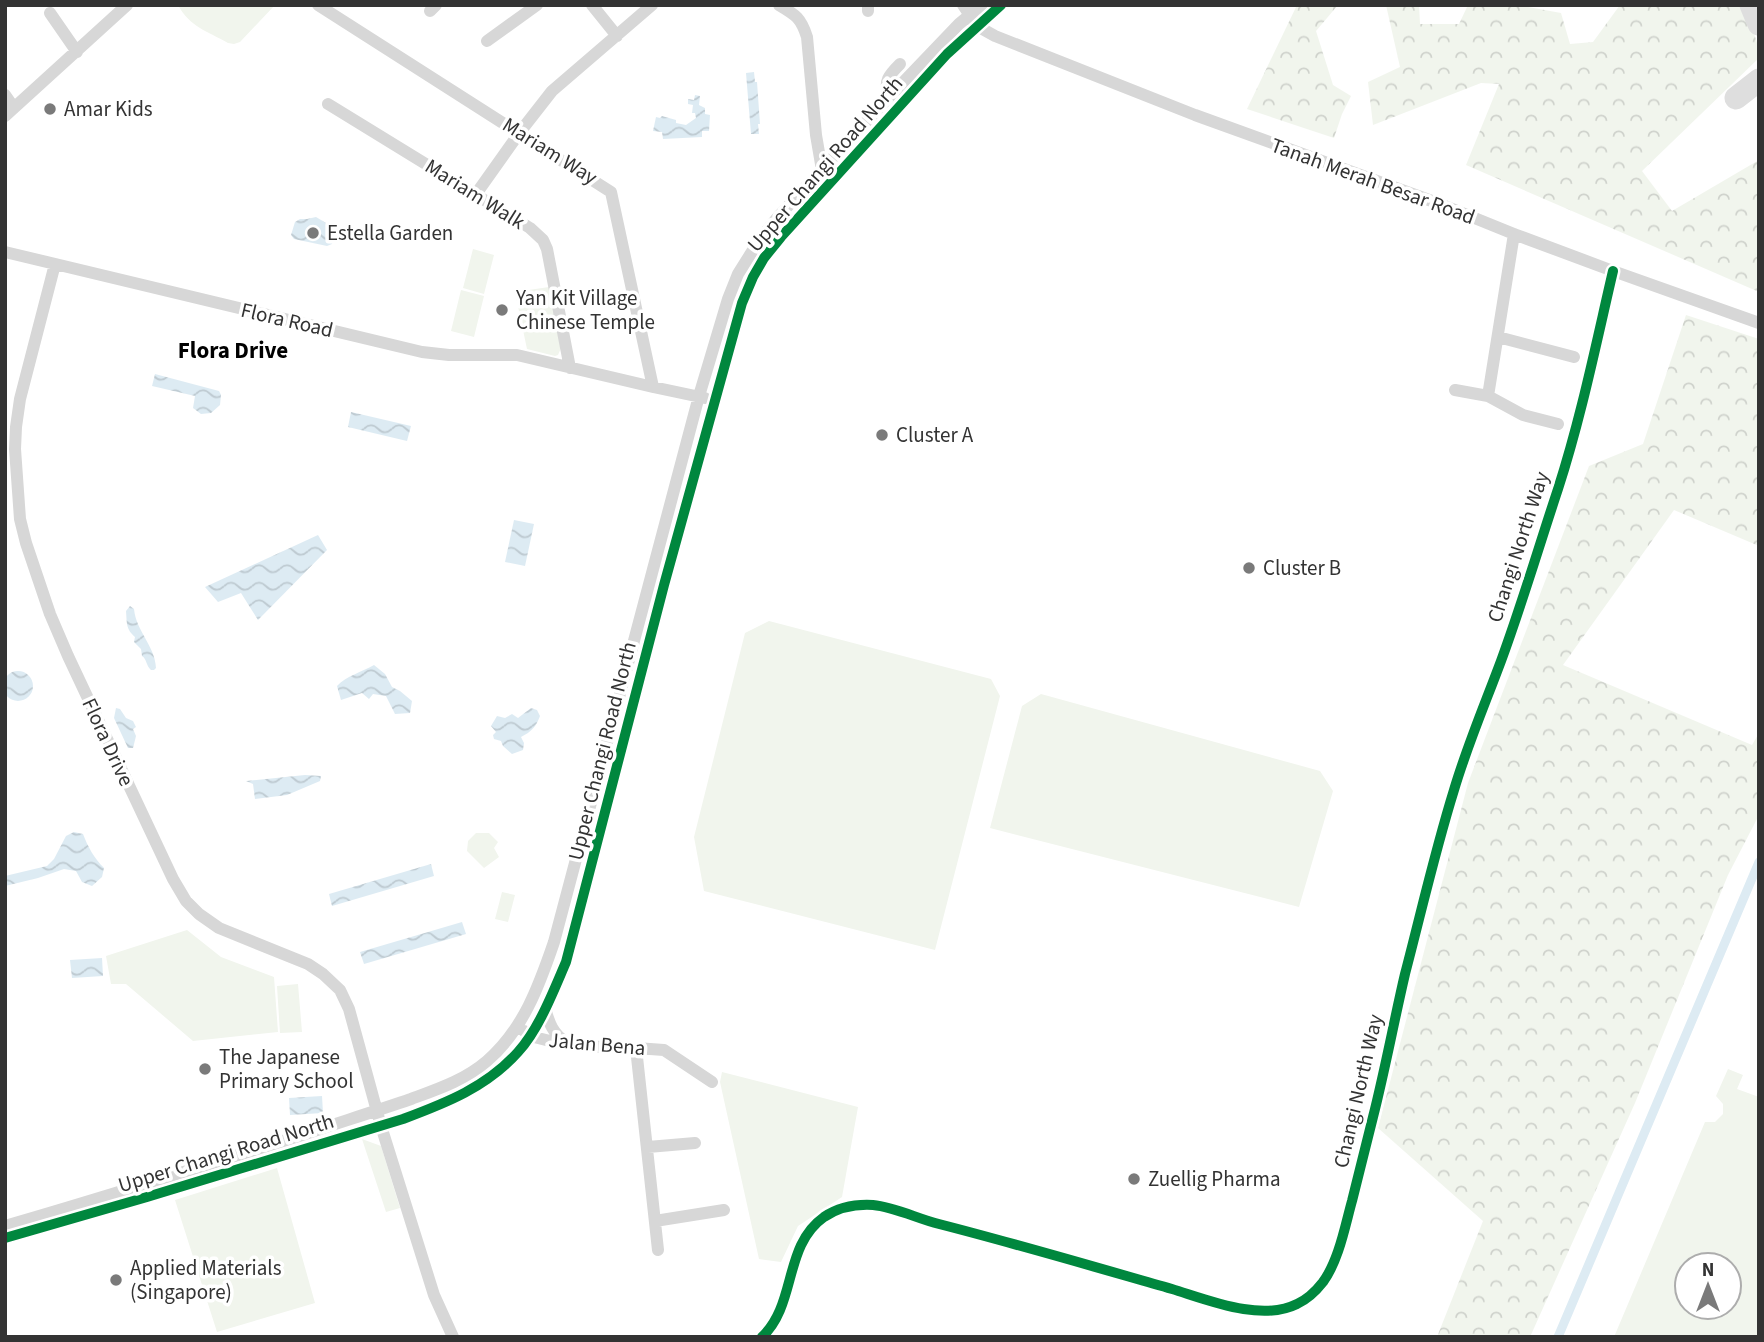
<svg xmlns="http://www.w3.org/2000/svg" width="1764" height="1342" viewBox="0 0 1764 1342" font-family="'Source Sans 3',sans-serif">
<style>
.green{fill:#f1f5ed;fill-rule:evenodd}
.forest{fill:url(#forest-crowns)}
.water{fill:url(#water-waves)}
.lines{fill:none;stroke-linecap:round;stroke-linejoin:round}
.canal{stroke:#ddebf3;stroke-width:9}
.taxiway{stroke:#dedede;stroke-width:23}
.minor{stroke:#d7d7d7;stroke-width:12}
.cycleway-casing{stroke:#fff;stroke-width:15}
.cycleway{stroke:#00873e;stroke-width:10}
.poi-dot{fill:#7a7a7a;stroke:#fff;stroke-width:2.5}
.labels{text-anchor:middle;stroke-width:7;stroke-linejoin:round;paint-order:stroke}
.poi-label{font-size:21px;fill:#333;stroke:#fff;text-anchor:start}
.street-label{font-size:21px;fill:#333;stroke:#fff}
.neighbourhood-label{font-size:23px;font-weight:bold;fill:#000;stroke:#fff}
</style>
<defs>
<pattern id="forest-crowns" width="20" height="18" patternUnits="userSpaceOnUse" patternTransform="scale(1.75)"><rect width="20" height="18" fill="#f1f5ed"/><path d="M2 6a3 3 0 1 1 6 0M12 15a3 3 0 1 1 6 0" fill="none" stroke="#cfd2cc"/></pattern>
<pattern id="water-waves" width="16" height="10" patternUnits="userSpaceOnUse" patternTransform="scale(1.75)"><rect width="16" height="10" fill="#ddebf3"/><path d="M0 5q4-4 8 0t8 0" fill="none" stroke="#becad1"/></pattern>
</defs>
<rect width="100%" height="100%" fill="#fff"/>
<path class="green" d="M178,5H275L240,42L234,44L228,43C207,31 190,27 178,5Z
M473,249L494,255L484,294L463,288Z
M549,287L561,348L558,355L555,356L527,349L515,292Z
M461,290L484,296L474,337L451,331Z
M769,621L991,679L1000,696L935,950L704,891L694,837L745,633Z
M1041,694L1320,771L1333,791L1299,907L990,828L1022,706Z
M476,833H489L498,842L494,848L499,857L484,868L467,851L468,841Z
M502,892L515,895L508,922L495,919Z
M187,930L221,957L274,977L278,1032L193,1041L126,984H111L106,956Z
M298,984L302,1032L280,1033L277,986Z
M1728,1069L1743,1075L1737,1089L1759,1097V1337H1614L1705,1122H1715L1723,1114V1104L1716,1096ZM1687,1265H1729V1307H1687Z
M722,1072L858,1107L842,1197L798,1226L781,1262L759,1259L720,1082Z
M362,1139L381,1146L400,1208L386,1212Z
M277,1168L315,1303L217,1332L175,1200Z"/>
<path class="forest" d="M1297,5H1338L1316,31L1333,85L1351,96L1342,114L1334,138L1247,109Z
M1386,5H1419L1420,24H1459L1468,5H1517L1561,13L1570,44L1593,42L1620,5H1745L1759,49V58L1642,171L1672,211L1759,160V292L1466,165L1499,84L1481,83L1373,125L1368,82L1400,67Z
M1686,315L1759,339V546L1674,510L1563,665L1752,745L1759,733V815L1728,875L1635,1103L1530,1337H1437L1483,1221L1378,1128L1468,783L1589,466L1643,444Z"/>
<path class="water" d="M754,72L755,82H757L760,124H758L759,134H751L746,73Z
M695,95L700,96L699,105L705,108V114L710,115L709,131H702V137L663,139L662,132L653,131L656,117L660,118L662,116L676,120V123L686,125L696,118L695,113H692L693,105L688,104V99L694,100Z
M316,217L331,226L335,231L332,244L327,246L294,239L291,235L295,222L300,219H307Z
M155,374L219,391L221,395L220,405L211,413L201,414L193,408L195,396L152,386Z
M351,412L411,426L407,441L348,427Z
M514,520L534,524L525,566L505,562Z
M318,535L327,550L258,620L241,593L218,602L205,587Z
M130,606L134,609C136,631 155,646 156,668L154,670H151C146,666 147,659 142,656L141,649L134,642L135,637C126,629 127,624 126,611Z
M374,665L385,674L392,687L400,691L412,701L410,713L395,714L386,696L373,694L369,699L362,693L341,700L337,686C346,676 362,672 374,665Z
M3 686a15 15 0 1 1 30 0a15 15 0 1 1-30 0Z
M116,708L120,709L126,718L133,721L136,727L133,729L136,736L133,748H128L114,718Z
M531,708L537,710L540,716C536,727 531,732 521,737L524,743L523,750L512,754L503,746L501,741L494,739L493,735L496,732L491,726L497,716L505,718L512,714L518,718Z
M305,775L321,776L320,781L287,795L255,799L253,784L246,781Z
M74,832L83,834C88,847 94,858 104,868L102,877L92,886L82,882L76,871L64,869L38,878L5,886V876L47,866L54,859L66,836Z
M431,864L434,876L332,906L329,894Z
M462,922L466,934L364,964L360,952Z
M102,958L103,976L72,978L70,960Z
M322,1096L323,1113L290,1115L289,1098Z"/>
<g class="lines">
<path class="canal" d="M1558,1337L1759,862"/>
<path class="taxiway" d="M1751,5L1759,24
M1736,98L1759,80"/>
<path class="minor" d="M318,5L611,192L653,387
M592,5L617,36
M779,5C796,15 801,18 807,37L816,135L822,170
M868,5V11
M963,5L977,26L995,36L1195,115L1440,204L1514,234L1613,271L1759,323
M430,11L436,5
M50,13L77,52
M487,41L537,5
M5,95L14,108
M889,97C883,81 889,75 900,64
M328,104L530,228L543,240L547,249L570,368
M5,116L127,5
M476,194L520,132L552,91L652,5
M5,252L422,352L449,355H517L653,387L705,398
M55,264L20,399L16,427L15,449L20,519L26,543L50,614L68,656L173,879L186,901L199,914L219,928L308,964L323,974L340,990L349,1009L381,1126L434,1295L453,1337
M1498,337L1574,357
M1455,390L1488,396L1523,415L1558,424
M1488,396L1514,234
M545,1008C549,1023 553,1034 566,1042
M524,1031L530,1036L554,1042L609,1048H636L664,1050L712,1082
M636,1048L658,1250
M648,1147L695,1143
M655,1221L724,1210
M5,1226C106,1197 206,1165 305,1134C341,1122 376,1111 411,1099C438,1089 465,1080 487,1061C523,1030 539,986 554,942L699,396L728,299L738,274L758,242L777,218L889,97L959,24L982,5
M5,1238L147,1197L403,1119C446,1103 487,1087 518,1052C539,1029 553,992 566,962L664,585L742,303L753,277L764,258L781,237L947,54L1001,5
M762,1337C797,1304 783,1246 824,1217C839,1207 856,1204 873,1205C895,1207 918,1219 939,1224C1017,1244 1095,1267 1172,1289C1208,1300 1261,1322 1297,1304C1308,1299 1316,1291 1323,1282C1339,1260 1345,1226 1352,1201C1359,1173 1366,1145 1373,1117C1385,1070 1394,1021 1405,974C1421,913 1435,851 1454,790C1467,746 1485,704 1501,661C1522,604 1539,546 1558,489C1581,418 1596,344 1613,271"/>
<g class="cycleway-casing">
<path id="cycleway" d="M5,1238L147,1197L403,1119C446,1103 487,1087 518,1052C539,1029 553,992 566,962L664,585L742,303L753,277L764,258L781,237L947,54L1001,5
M762,1337C797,1304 783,1246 824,1217C839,1207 856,1204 873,1205C895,1207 918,1219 939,1224C1017,1244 1095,1267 1172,1289C1208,1300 1261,1322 1297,1304C1308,1299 1316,1291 1323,1282C1339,1260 1345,1226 1352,1201C1359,1173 1366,1145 1373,1117C1385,1070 1394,1021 1405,974C1421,913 1435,851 1454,790C1467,746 1485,704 1501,661C1522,604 1539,546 1558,489C1581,418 1596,344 1613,271"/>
</g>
<use href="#cycleway" class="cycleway"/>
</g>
<g class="poi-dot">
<circle cx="50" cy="109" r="7"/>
<circle cx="313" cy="233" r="7"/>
<circle cx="502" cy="310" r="7"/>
<circle cx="882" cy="435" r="7"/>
<circle cx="1249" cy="568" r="7"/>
<circle cx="205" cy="1069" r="7"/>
<circle cx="1134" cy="1179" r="7"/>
<circle cx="116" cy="1280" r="7"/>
</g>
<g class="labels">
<g class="poi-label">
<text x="64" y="116">Amar Kids</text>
<text x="327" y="240">Estella Garden</text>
<text x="516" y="305">Yan Kit Village<tspan x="516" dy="24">Chinese Temple</tspan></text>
<text x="896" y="442">Cluster A</text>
<text x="1263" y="575">Cluster B</text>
<text x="219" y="1064">The Japanese<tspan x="219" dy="24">Primary School</tspan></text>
<text x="1148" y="1186">Zuellig Pharma</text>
<text x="130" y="1275">Applied Materials<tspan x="130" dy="24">(Singapore)</tspan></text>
</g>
<g class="street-label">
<text transform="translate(550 151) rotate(32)" y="7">Mariam Way</text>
<text transform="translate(825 164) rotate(-49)" y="7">Upper Changi Road North</text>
<text transform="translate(1373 181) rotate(20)" y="7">Tanah Merah Besar Road</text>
<text transform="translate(475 194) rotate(32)" y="7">Mariam Walk</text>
<text transform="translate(287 320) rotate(13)" y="7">Flora Road</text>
<text transform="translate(1518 547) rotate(-72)" y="7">Changi North Way</text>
<text transform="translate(108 742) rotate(65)" y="7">Flora Drive</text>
<text transform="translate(602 751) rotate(-76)" y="7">Upper Changi Road North</text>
<text transform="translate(597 1044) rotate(5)" y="7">Jalan Bena</text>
<text transform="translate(1358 1091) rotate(-77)" y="7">Changi North Way</text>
<text transform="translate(226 1153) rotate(-17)" y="7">Upper Changi Road North</text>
</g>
<g class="neighbourhood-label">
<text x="233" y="358">Flora Drive</text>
</g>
</g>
<rect width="1764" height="1342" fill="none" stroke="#333333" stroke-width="14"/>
<g transform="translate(1708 1286)"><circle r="33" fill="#ffffff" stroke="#adadad" stroke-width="2"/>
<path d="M0-5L12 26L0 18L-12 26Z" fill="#7a7a7a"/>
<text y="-10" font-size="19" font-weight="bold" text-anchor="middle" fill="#333333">N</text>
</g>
</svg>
